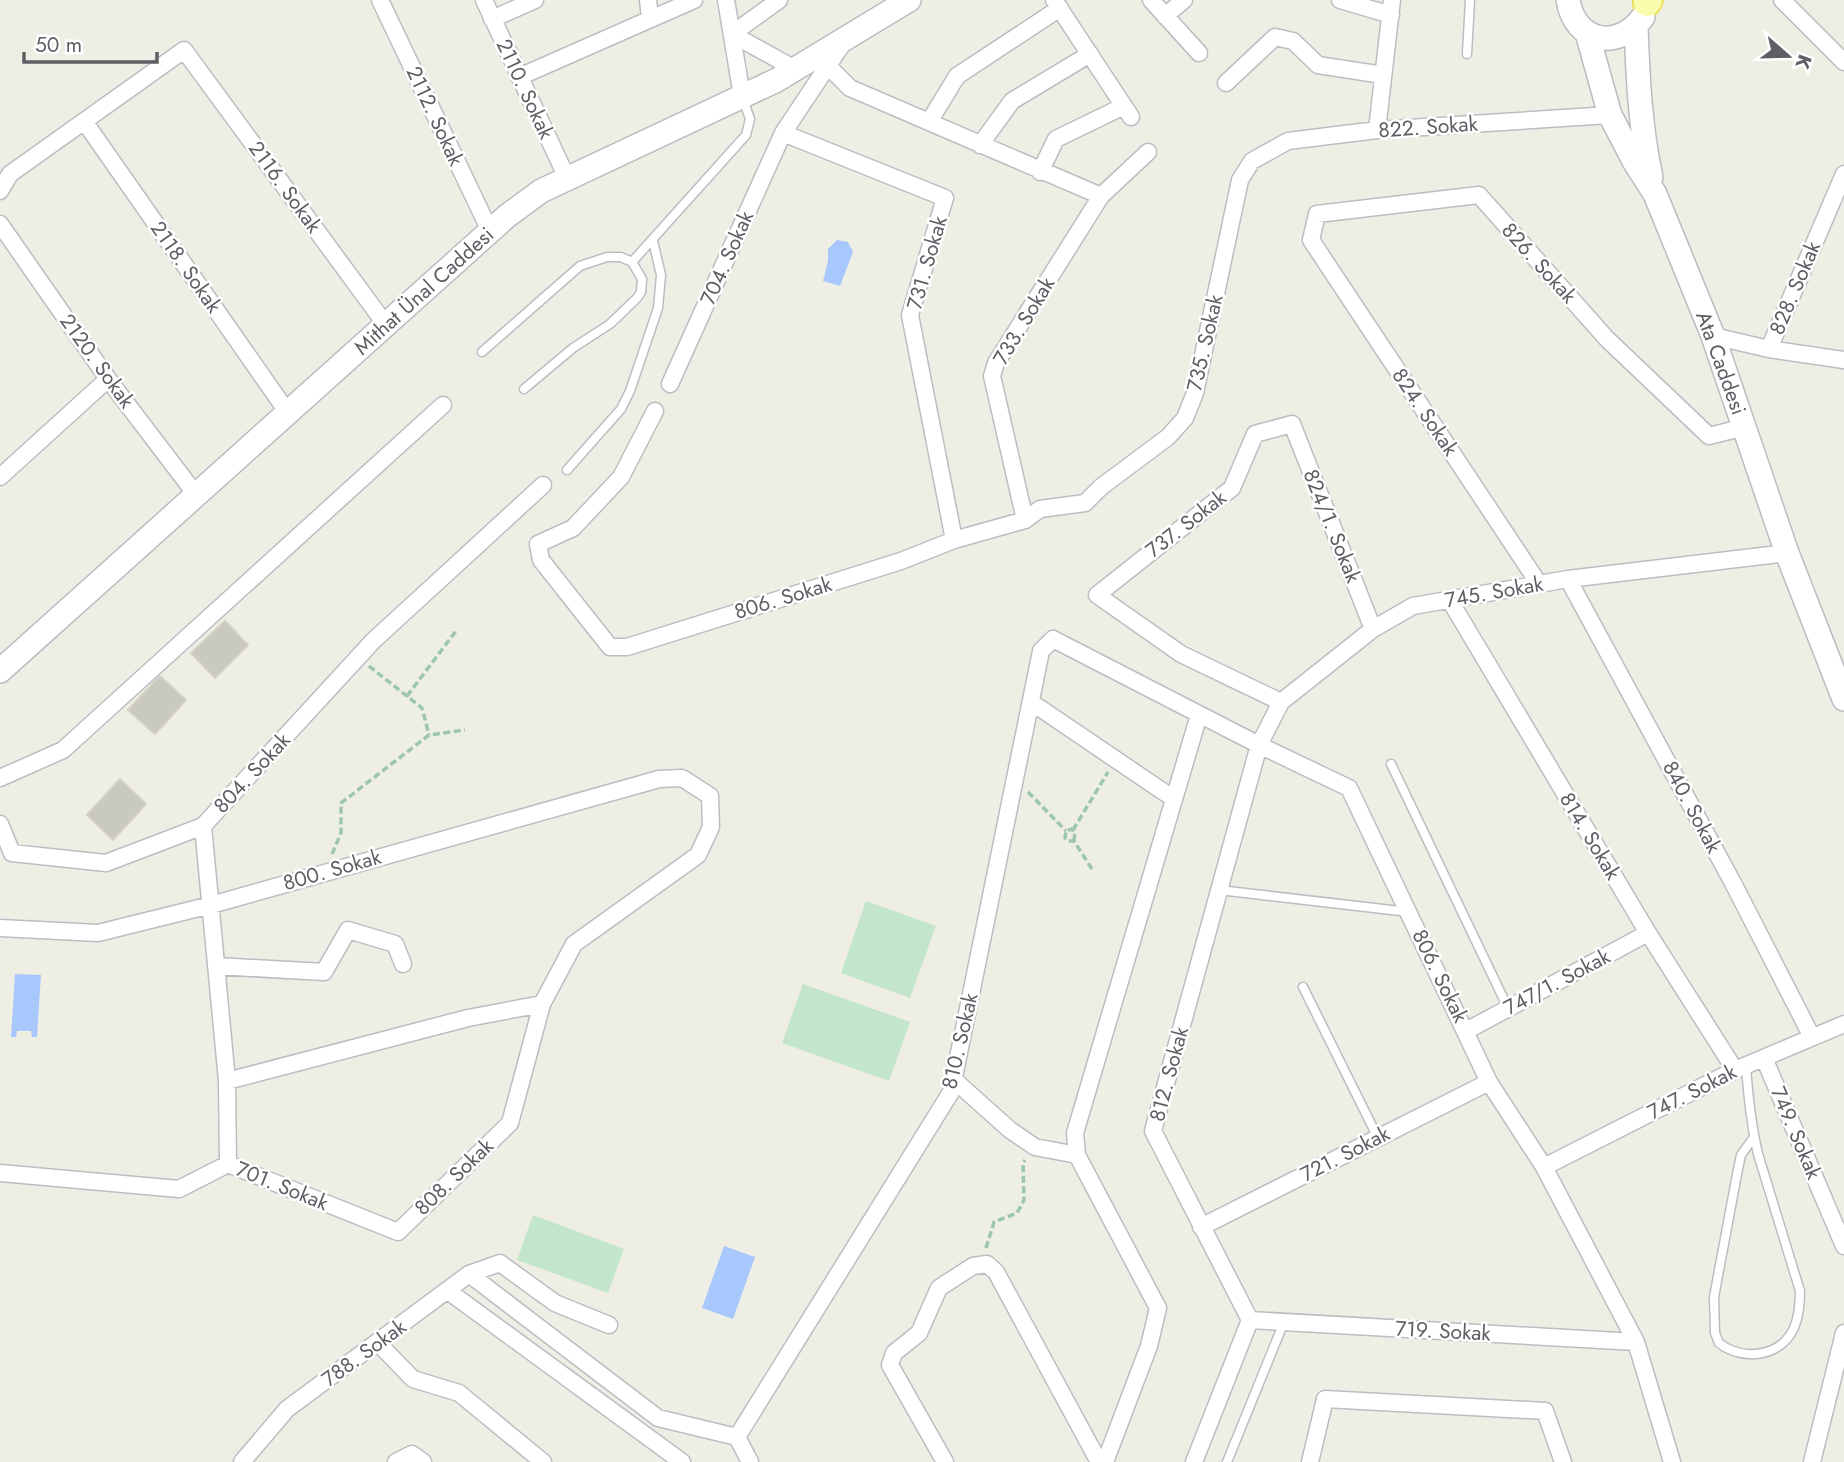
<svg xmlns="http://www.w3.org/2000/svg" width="1844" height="1462" viewBox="0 0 1844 1462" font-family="Jost,sans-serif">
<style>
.green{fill:#c3e5c9}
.water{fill:#a8c7fc}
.building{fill:#cac9c1;stroke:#d3d1c4;stroke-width:2}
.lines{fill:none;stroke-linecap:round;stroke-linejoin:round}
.service-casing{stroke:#bcbdc3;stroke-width:11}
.minor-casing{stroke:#bcbdc3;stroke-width:19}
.secondary-casing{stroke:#babcc2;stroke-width:26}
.primary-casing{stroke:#ece061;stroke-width:30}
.path{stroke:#9cc6b0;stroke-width:3.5;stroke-dasharray:7 3.5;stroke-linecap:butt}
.service{stroke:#fff;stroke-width:8}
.minor{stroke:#fff;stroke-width:16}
.secondary{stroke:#fff;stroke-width:23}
.primary{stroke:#f9fcad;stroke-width:26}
.labels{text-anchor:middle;stroke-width:5;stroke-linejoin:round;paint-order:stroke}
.street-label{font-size:21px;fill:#5d5f65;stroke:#fff}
</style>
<rect width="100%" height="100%" fill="#efeee5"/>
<path class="green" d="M866,901L936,926L910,998L841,973Z
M803,984L910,1022L889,1081L782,1043Z
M533,1215L624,1249L608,1293L517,1260Z"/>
<path class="water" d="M837,240L848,242L853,252L840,286L823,281L828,261V249Z
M15,974L41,975L37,1037H32L31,1031H17L16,1037H11Z
M724,1246L755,1257L733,1319L702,1308Z"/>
<path class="building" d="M225,621L248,645L215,678L191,653Z
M160,676L186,700L155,734L128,710Z
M120,779L146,804L113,840L87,815Z"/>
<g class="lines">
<g class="service-casing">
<path id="service" d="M1467,54L1470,0
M632,262L746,135L750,119L743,99
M482,352L580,266L607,257H621L632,262L642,279L641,292L637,298L610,324L573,348L524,389
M567,470L621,409L630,391L658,308L661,275L653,241
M1391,764L1508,1008
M1219,890L1409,912
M1303,987L1378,1138
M1746,1065C1748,1096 1751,1124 1758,1154L1800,1291C1800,1303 1799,1316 1794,1328C1780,1358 1742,1361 1719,1343L1715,1333L1714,1297L1738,1169L1741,1155L1754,1137
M1227,1462L1284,1322"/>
</g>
<g class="minor-casing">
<path id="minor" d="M380,0L490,231
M484,0L567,178
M648,0L650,19
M726,0L742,96
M1054,0L1131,117
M1151,0L1199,53
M1340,0L1391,15
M1782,0L1844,62
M1165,16L1184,0
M492,19L535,0
M732,34L795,69H801
M732,34L779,0
M828,66L850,88L1101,196
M519,77L694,0
M1226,83L1275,37L1293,41L1318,65L1383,75
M84,121L288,413
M929,122L957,76L1060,8
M1377,130L1392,0
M783,133L945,198L910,315L954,540
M980,145L1012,101L1090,54
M1040,172L1056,139L1124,106
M0,191L10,174L184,50L386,325
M0,224L108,379L197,496
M1713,336L1769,349L1844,174
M1769,349L1844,360
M670,384L783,133L843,43
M655,411L621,477L573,528L538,544L541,560L610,647H627L901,561L954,540L1025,520L1040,509L1085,503L1101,487L1168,437L1185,418L1195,393L1240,180L1252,161L1288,141L1377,130L1610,115
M0,477L108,379
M1025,520L992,376L996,363L1101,196L1148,152
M1568,579L1733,883L1812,1037
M1539,584L1311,240L1317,214L1479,195L1607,339L1709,436L1745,427
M1449,599L1648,933L1735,1070
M1031,702L1174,799
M1281,702L1181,654L1097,595L1232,488L1255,434L1292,424L1373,629
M0,778L63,750L443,405
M0,824L12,853L106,863L203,826L373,641L543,485
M203,826L227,1081L228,1164
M0,928L98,933L211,905L659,779L682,778L710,796L711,827L698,855L574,944L542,1004L510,1123L398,1232L228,1164L179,1189L0,1173
M216,966L324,972L348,930L395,944L403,964
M1466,1031L1648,933
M1764,1058L1844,1246
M953,1079L1010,1130L1035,1147L1077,1155
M227,1081L468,1018L542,1004
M1544,1167L1735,1070L1844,1024
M1201,1227L1489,1082
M469,1274L658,1418L737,1437L750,1462
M448,1291L682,1462
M1250,1320L1636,1342
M378,1343L413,1379L459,1393L543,1462
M737,1437L951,1092L1041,651L1053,639L1259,745L1349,788L1489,1082L1544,1167L1636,1342L1672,1462
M242,1462L287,1409L469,1274L500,1263L555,1303L609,1325
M396,1462L412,1454L423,1462
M945,1462L890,1365L894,1353L919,1333L939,1288L973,1266L987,1264L996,1272L1099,1462
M1105,1462L1149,1346L1158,1308L1077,1155L1075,1133L1199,715
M1194,1462L1250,1320L1153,1131L1259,745L1281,702L1373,629L1413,606L1568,579L1787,553
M1310,1462L1325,1399L1545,1411L1563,1462
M1812,1462L1844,1333"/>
</g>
<g class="secondary-casing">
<path id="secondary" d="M1568,0C1575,43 1618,51 1643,17
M1636,27C1638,78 1640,127 1651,177
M1587,33L1610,115L1634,161L1655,194L1713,336L1787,553L1844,699
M0,671L507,216L541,191L777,80L909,0"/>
</g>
<g class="primary-casing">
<path id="primary" d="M1647,3L1649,0"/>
</g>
<path class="path" d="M369,666L422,708L429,735
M407,696L456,631
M1028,792L1066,831
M1073,830L1108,772
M1074,841L1075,832L1071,829L1066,831L1065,838L1068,841H1074L1092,869
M332,854L341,833V803L429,735L465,730
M986,1248L994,1222L1017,1213L1024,1200L1023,1163L1025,1160"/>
<use href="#service" class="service"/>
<use href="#minor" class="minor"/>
<use href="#secondary" class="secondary"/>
<use href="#primary" class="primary"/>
</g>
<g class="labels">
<g class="street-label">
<text transform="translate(525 89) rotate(65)" y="7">2110. Sokak</text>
<text transform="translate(435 116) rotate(65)" y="7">2112. Sokak</text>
<text transform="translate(1428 127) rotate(-4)" y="7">822. Sokak</text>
<text transform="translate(285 187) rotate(54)" y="7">2116. Sokak</text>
<text transform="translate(727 258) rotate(-66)" y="7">704. Sokak</text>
<text transform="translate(927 263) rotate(-74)" y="7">731. Sokak</text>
<text transform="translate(1539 263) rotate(48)" y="7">826. Sokak</text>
<text transform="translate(186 267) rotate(55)" y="7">2118. Sokak</text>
<text transform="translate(1795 288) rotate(-67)" y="7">828. Sokak</text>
<text transform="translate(424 291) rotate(-42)" y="7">Mithat Ünal Caddesi</text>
<text transform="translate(1024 321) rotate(-59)" y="7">733. Sokak</text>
<text transform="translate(1205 343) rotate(-77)" y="7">735. Sokak</text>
<text transform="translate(97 361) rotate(54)" y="7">2120. Sokak</text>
<text transform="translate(1721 363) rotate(70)" y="7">Ata Caddesi</text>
<text transform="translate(1425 412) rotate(56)" y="7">824. Sokak</text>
<text transform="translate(1186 524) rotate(-38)" y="7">737. Sokak</text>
<text transform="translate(1332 526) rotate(68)" y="7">824/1. Sokak</text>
<text transform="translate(1494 592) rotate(-10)" y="7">745. Sokak</text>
<text transform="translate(783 598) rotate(-17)" y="7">806. Sokak</text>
<text transform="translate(252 773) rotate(-47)" y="7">804. Sokak</text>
<text transform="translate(1692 807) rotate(62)" y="7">840. Sokak</text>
<text transform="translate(1590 836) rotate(59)" y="7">814. Sokak</text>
<text transform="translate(332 870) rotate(-16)" y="7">800. Sokak</text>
<text transform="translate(1440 976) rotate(64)" y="7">806. Sokak</text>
<text transform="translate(1557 982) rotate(-28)" y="7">747/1. Sokak</text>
<text transform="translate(960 1041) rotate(-77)" y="7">810. Sokak</text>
<text transform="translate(1169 1074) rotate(-75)" y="7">812. Sokak</text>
<text transform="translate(1692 1092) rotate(-27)" y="7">747. Sokak</text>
<text transform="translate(1796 1133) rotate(67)" y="7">749. Sokak</text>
<text transform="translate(1345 1154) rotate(-27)" y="7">721. Sokak</text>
<text transform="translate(454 1177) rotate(-44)" y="7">808. Sokak</text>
<text transform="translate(282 1186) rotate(22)" y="7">701. Sokak</text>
<text transform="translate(1443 1331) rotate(3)" y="7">719. Sokak</text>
<text transform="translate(364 1353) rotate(-36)" y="7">788. Sokak</text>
</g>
</g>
<g transform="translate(1788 56) rotate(110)" stroke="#ffffff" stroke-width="5" paint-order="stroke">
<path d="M0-5L12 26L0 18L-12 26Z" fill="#5d5f65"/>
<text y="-10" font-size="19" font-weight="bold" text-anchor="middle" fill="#5d5f65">K</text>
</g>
<path d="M24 52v10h133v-10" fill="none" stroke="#5d5f65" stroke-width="3.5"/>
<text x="35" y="52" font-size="21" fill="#5d5f65" stroke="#ffffff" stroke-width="5" paint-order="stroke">50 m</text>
</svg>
